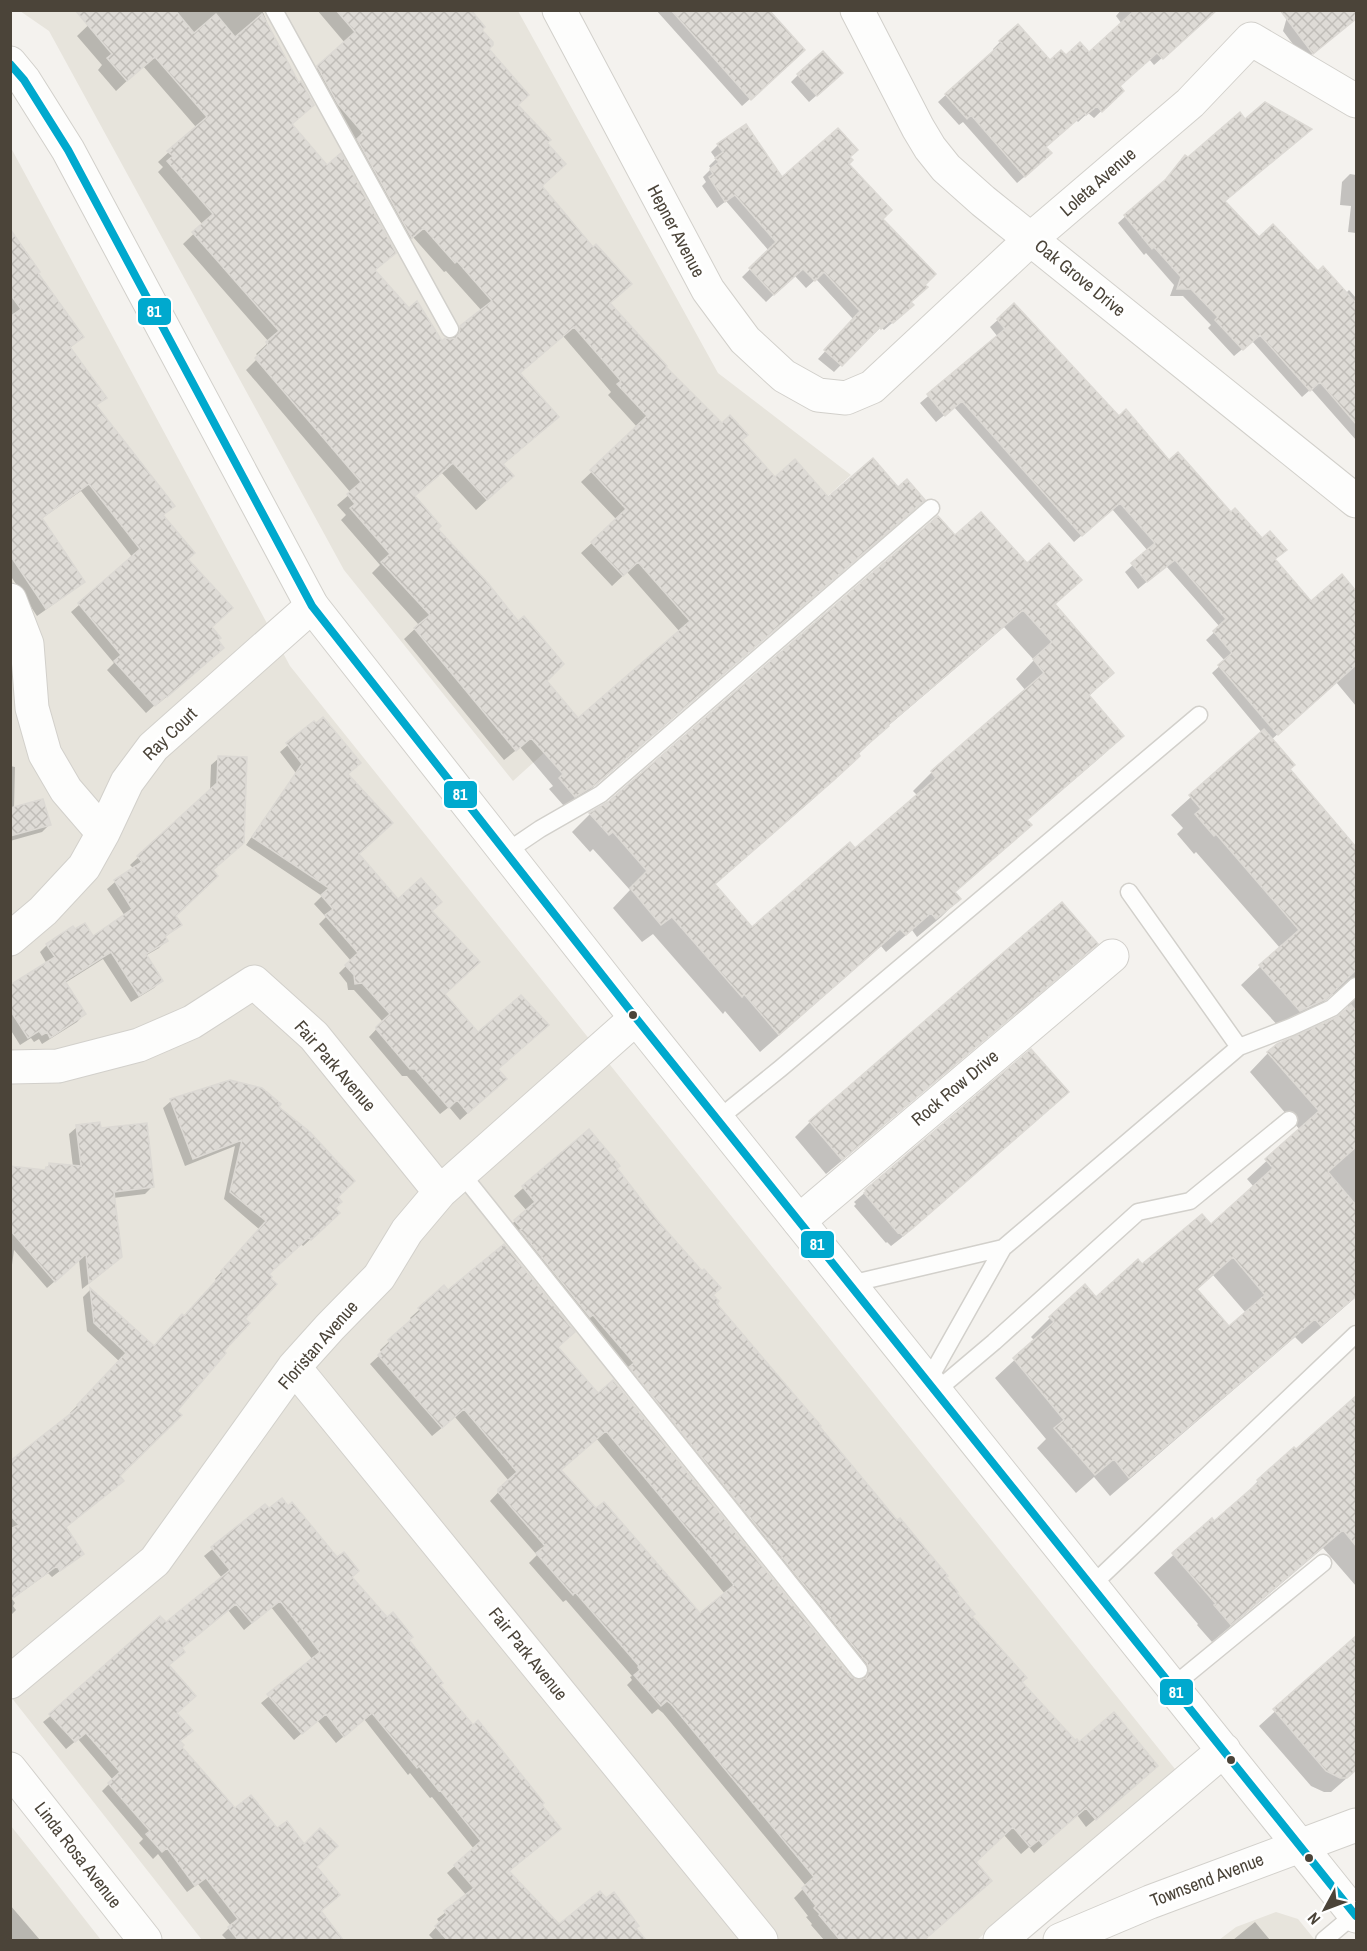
<svg xmlns="http://www.w3.org/2000/svg" width="1367" height="1951" viewBox="0 0 1367 1951" font-family="'Archivo Narrow',sans-serif">
<style>
.residential{fill:#e7e4dc}
.shadow{fill:#0003;fill-rule:evenodd}
.building{fill:url(#building-cross-hatch);stroke:#dcd9d4;stroke-width:1.5;fill-rule:evenodd}
.lines{fill:none;stroke-linecap:round;stroke-linejoin:round}
.service-casing{stroke:#d2d0cb;stroke-width:19}
.minor-casing{stroke:#d2d0cb;stroke-width:35}
.tertiary-casing{stroke:#d2d0cb;stroke-width:35}
.service{stroke:#fdfdfc;stroke-width:16}
.minor{stroke:#fdfdfc;stroke-width:33}
.tertiary{stroke:#fdfdfc;stroke-width:33}
.bus-1-casing{stroke:#fff;stroke-width:12}
.bus-1{stroke:#00a9ce;stroke-width:8}
.bus-dot{fill:#4b4439;stroke:#fff;stroke-width:2}
.labels{text-anchor:middle;stroke-width:6;stroke-linejoin:round;paint-order:stroke}
.street-label{font-size:18px;fill:#4b4439;stroke:#fff}
.line-badge{stroke:#fff;stroke-width:2}
.badge-label{font-size:16px;text-anchor:middle;font-weight:bold;fill:#fff}
</style>
<defs>
<pattern id="building-cross-hatch" width="8" height="8" patternUnits="userSpaceOnUse" patternTransform="scale(1.5)"><rect width="8" height="8" fill="#dedbd6"/><path d="M0 0l8 8M0 8l8-8" fill="none" stroke="#c0bdb8"/></pattern>
</defs>
<rect width="100%" height="100%" fill="#f4f2ee"/>
<path class="residential" d="M20,11H518L718,373L851,475L513,781L344,570L49,31Z
M10,146L290,666L1175,1769L977,1940H202L11,1697Z
M11,1826L51,1876L101,1940H11Z
M1276,1912L1298,1919L1315,1940H1219L1236,1927Z"/>
<path class="shadow" d="M104,10H262L267,22L265,24L298,85L313,105L290,125L383,263L374,271L441,343L450,340L461,327L482,311L446,271L444,272L413,237L401,248L307,78L345,43L317,10H469L517,105L546,143L541,186L609,304L665,366L722,425L741,440L774,479L828,499L912,510L583,796L564,806L549,789L553,786L520,747L504,760L404,639L419,625L372,573L380,565L341,520L346,515L337,505L351,493L246,370L259,357L256,354L269,342L183,244L203,225L158,172L163,167L158,162L196,127L143,66L116,91L98,70L102,65L77,36ZM563,336L611,392L608,395L638,428L581,482L617,520L581,553L612,586L627,572L680,632L578,720L545,681L413,497L441,472L476,510L501,487L502,465L546,428L519,373Z
M656,10H748L796,58L742,106Z
M1121,10H1209L1172,49L1154,65L1149,59L1118,87L1122,91L1094,118L1088,113L1078,122L1076,120L1044,147L1043,161L1017,183L963,122L959,125L938,102L994,51L993,49L1000,42L1050,62L1089,54L1122,24L1116,16Z
M1289,10H1353L1356,18L1305,60L1283,31Z
M798,75L833,81L809,102L791,82Z
M1245,121L1303,136L1224,202L1259,239L1318,273L1346,293L1349,290L1356,298V440L1311,389L1302,397L1252,341L1234,356L1208,328L1211,325L1183,296H1170L1174,285L1146,253L1144,255L1118,223L1189,159Z
M718,145L782,179L848,157L847,164L881,219L909,302L905,312L884,330L881,327L873,335L872,333L834,372L818,359L854,320L816,279L806,288L794,275L766,302L742,277L769,251L726,201L717,208L702,186L706,182L703,177L711,169L709,166L716,159L711,152Z
M1350,174L1356,175V233L1348,232L1351,206L1340,205L1342,182Z
M10,229L25,250L24,251L36,273L82,337L69,349L105,397L95,407L173,506L162,516L187,559L216,640L214,656L158,704L157,703L146,713L107,670L114,663L71,612L133,558L81,491L41,519L83,581L75,589L37,616L10,575Z
M1014,305L1118,418L1262,540L1285,550L1274,560L1311,603L1342,577L1356,594V706L1336,682L1271,740L1288,770L1356,849V1297L1302,1344L1295,1337L1110,1496L1094,1477L1076,1493L1037,1448L1046,1439L995,1378L1035,1341L1031,1337L1050,1318L1096,1299L1142,1267L1210,1226L1254,1187L1247,1179L1300,1130L1250,1072L1268,1053L1338,1019L1348,1009V1004L1339,994H1333L1305,1018L1281,1029L1241,985L1280,948L1196,852L1194,854L1177,834L1183,828L1171,815L1262,733L1212,673L1225,661L1206,640L1220,627L1166,566L1138,589L1125,572L1148,551L1112,509L1074,542L954,407L936,422L920,403L998,337L990,327ZM1213,1275L1246,1313L1228,1328L1196,1290Z
M955,537L1027,565L1080,580L1054,605L1112,673L1088,697L1122,735L1104,754L1026,821L1030,825L954,893L959,899L941,917L917,937L912,930L886,952L881,946L760,1052L725,1011L723,1014L653,934L642,942L613,908L630,890L593,849L590,852L572,832L590,814L609,803ZM1004,627L1034,660L1016,679L1026,691L932,772L913,791L918,796L855,850L752,929L714,885L813,799L882,731Z
M288,745L347,775L357,854L398,901L430,911L443,995L496,1069L497,1087L460,1120L449,1107L440,1114L407,1076H402L369,1037L383,1022L354,990H348L347,983L339,973L351,961L319,924L326,917L314,904L322,896L246,845L296,773L280,752Z
M219,758L211,871L174,916L180,925L164,938L166,940L159,948L145,956L161,980L154,988L131,1002L103,959L65,983L84,1014L77,1022L42,1044L39,1039L34,1042L31,1038L20,1045L10,1029V987L47,964L40,952L47,945L92,938L125,916L107,889L115,882L134,869L130,865L210,791L211,765Z
M10,766L15,767L14,809L49,825L42,832L10,841Z
M1080,959L826,1174L795,1137L810,1122Z
M1031,1051L1055,1103L900,1239L891,1246L887,1242L886,1243L854,1206L856,1204L854,1202Z
M171,1101L277,1107L336,1197L331,1220L303,1246L301,1244L267,1275L64,1528L83,1553L52,1577L48,1573L12,1599L15,1603L13,1606L16,1610L10,1616V1463L72,1415L70,1413L120,1362L87,1331L83,1297L90,1290L154,1347L217,1281L215,1279L260,1230L224,1199L235,1146L185,1166L163,1108Z
M77,1127L100,1130L153,1186L145,1194L113,1198L112,1265L82,1289L79,1260L47,1288L14,1250L10,1280V1168L43,1171L50,1164L73,1167L69,1134Z
M589,1131L615,1169L712,1295L715,1304L944,1577L1021,1682L1075,1743L1147,1775L1086,1827L1077,1815L1034,1853L1029,1847L1021,1854L1004,1835L974,1862L922,1940H824L811,1925L812,1924L806,1917L808,1916L794,1898L806,1886L663,1713L658,1709L652,1714L627,1685L632,1680L630,1677L632,1676L566,1600L563,1602L529,1563L537,1555L490,1501L509,1481L455,1417L432,1436L370,1364L382,1353L380,1350L412,1320L410,1318L444,1288L448,1292L556,1348L850,1678L861,1682L859,1672L506,1229L527,1211L514,1196ZM596,1438L725,1594L700,1615L596,1511L559,1470Z
M1356,1398V1586L1323,1548L1212,1642L1197,1625L1198,1624L1154,1573L1211,1520L1214,1523L1240,1500L1258,1481L1294,1449L1296,1451Z
M265,1506L351,1577L407,1640L438,1685L540,1805L552,1836L508,1872L558,1926L634,1928L645,1940H434L429,1935L440,1923L437,1919L467,1896L447,1873L474,1849L432,1797L430,1798L410,1773L408,1775L364,1719L336,1743L317,1720L294,1740L261,1703L313,1660L271,1607L244,1630L228,1610L181,1648L167,1666L179,1742L180,1747L235,1810L277,1830L315,1867L320,1911L342,1940H227L222,1935L231,1926L198,1884L187,1892L158,1854L153,1859L139,1843L143,1839L102,1791L113,1780L78,1739L66,1749L43,1722L222,1578L204,1556Z
M1356,1638V1770L1331,1792H1324L1311,1786L1259,1726Z
M10,1905L40,1940H10Z
M1255,1922L1270,1940H1233Z"/>
<path class="building" d="M75,10H175L194,33L216,14L235,37L262,14L299,83L301,81L314,105L292,124L327,165L341,153L396,253L375,270L409,308L417,301L442,341L445,338L450,339L456,338L459,334L460,326L492,301L457,261L455,263L424,228L412,238L357,139L363,133L338,104L317,66L355,32L336,10H471L485,27L482,30L493,42V45L489,49L529,95L518,105L551,140L547,143L566,164L542,186L593,247L596,244L632,284L610,303L667,366L666,367L722,423L730,415L748,435L742,440L775,477L795,459L828,497L873,458L898,487L907,479L925,500L595,785L575,797L559,778L563,774L531,738L516,751L414,628L430,615L381,562L390,554L350,508L355,504L347,494L361,482L255,358L268,345L266,342L279,331L192,232L213,214L167,161L173,156L167,151L207,117L155,57L127,81L107,58L112,54ZM574,327L621,381L617,384L647,416L590,470L626,509L591,542L623,576L638,562L690,621L578,718L547,681L564,664L524,616L518,621L487,582L438,529L441,526L415,496L453,463L487,500L514,476L503,464L559,417L520,373Z
M671,10H769L805,50L751,100Z
M1135,10H1217L1163,59L1157,53L1120,86L1124,91L1102,112L1097,106L1086,115L1085,113L1046,147L1052,153L1025,177L971,115L967,119L945,94L1002,43L999,41L1018,24L1050,60L1061,50L1066,55L1080,42L1089,52Z
M1280,10H1356V19L1313,54Z
M823,51L843,73L817,96L797,74Z
M1265,102L1312,129L1225,201L1259,237L1273,224L1318,271L1323,266L1356,303V424L1320,382L1310,391L1260,335L1243,350L1215,320L1218,317L1191,289H1177L1181,277L1154,247L1152,249L1124,215L1166,179L1185,155L1188,157L1240,112L1245,119Z
M746,124L782,177L838,128L858,150L850,157L853,160L849,164L892,210L883,219L936,274L925,285L928,287L911,302L914,305L893,323L890,321L881,329L880,327L842,366L824,350L860,311L824,272L815,281L803,269L774,295L749,268L776,242L735,195L725,202L709,177L713,174L710,169L719,162L715,158L723,152L717,144Z
M10,229L40,272L38,273L84,337L70,347L107,398L96,405L175,506L163,515L195,553L188,559L233,608L212,627L221,638L218,640L224,648L167,697L166,696L155,706L114,661L121,655L78,603L140,549L89,484L42,518L85,582L46,609L10,555V317L21,309L10,294Z
M1014,303L1119,416L1126,409L1169,460L1178,452L1231,512L1235,508L1262,538L1270,531L1287,550L1275,559L1311,601L1342,574L1356,591V665L1278,735L1218,665L1232,653L1213,631L1226,619L1175,560L1147,582L1131,563L1155,543L1120,503L1082,536L962,401L945,416L927,394L1005,329L997,319Z
M981,512L1027,563L1049,543L1082,580L1055,604L1114,673L1089,695L1124,736L1027,820L1032,825L955,892L961,899L936,919L931,913L906,935L900,929L779,1035L744,994L742,997L672,917L661,925L630,888L647,871L613,832L609,835L589,813L608,802L938,516L955,535ZM1023,610L1052,642L1033,659L1044,673L931,771L936,778L855,848L850,842L752,927L715,884L834,780L860,756L858,753L889,726L888,725Z
M323,717L361,763L348,774L393,823L359,854L398,899L421,878L442,902L432,911L480,962L445,994L478,1032L521,995L549,1025L498,1069L507,1079L468,1113L457,1100L449,1108L415,1069H410L376,1029V1027L390,1014L362,983L355,984L354,975L345,965L358,953L325,915L333,909L321,895L329,888L252,837L302,764L286,743L314,721L316,723Z
M1264,729L1295,765L1290,769L1356,847V970L1326,999L1300,1011L1259,965L1299,930L1216,834L1214,836L1195,814L1201,809L1189,795Z
M218,756L247,757L244,843L213,870L218,876L176,916L182,925L165,936L168,941L146,954L163,981L139,996L111,952L65,981L86,1014L50,1038L47,1032L42,1035L39,1031L28,1038L10,1010V985L55,957L46,944L73,926L75,929L85,923L93,936L132,909L114,880L142,862L137,856L217,783Z
M43,799L51,825L10,836V808Z
M1062,902L1098,944L842,1160L809,1121Z
M1351,1005L1356,1011V1147L1328,1172L1356,1205V1296L1321,1326L1315,1319L1129,1478L1114,1459L1095,1475L1054,1428L1064,1420L1013,1358L1054,1322L1049,1317L1085,1284L1096,1297L1138,1259L1142,1264L1202,1214L1211,1224L1273,1168L1265,1159L1319,1111L1267,1052L1277,1044L1337,1017ZM1233,1257L1265,1295L1229,1326L1197,1289Z
M1031,1049L1069,1092L913,1228L903,1236L899,1232L898,1233L864,1193L866,1191L865,1190Z
M230,1080L262,1088L281,1104L279,1107L310,1132L355,1181L338,1197L342,1202L335,1208L340,1213L311,1240L309,1237L269,1274L272,1277L271,1279L277,1284L245,1319L250,1323L224,1351L226,1353L177,1411L182,1415L120,1476L124,1481L66,1527L84,1554L60,1571L57,1566L10,1600V1529L19,1525L10,1515V1461L79,1407L77,1405L126,1353L94,1323L90,1288L154,1346L182,1314L184,1316L223,1273L221,1271L266,1221L230,1192L242,1140L193,1159L170,1099Z
M100,1122L101,1128L147,1123L154,1187L114,1192L122,1257L89,1283L86,1254L55,1282L10,1230V1166L45,1170L46,1167H49V1163L81,1166L76,1125Z
M589,1129L620,1166L617,1168L657,1220L702,1271L704,1269L721,1288L713,1295L719,1301L717,1304L821,1426L820,1427L897,1520L900,1518L948,1576L946,1577L958,1592L957,1593L975,1614L972,1616L1027,1678L1022,1682L1075,1740L1077,1739L1079,1742L1114,1712L1158,1766L1096,1820L1086,1808L1043,1845L1039,1840L1030,1847L1013,1827L976,1862L992,1881L923,1941H841L819,1915L820,1914L814,1908L816,1906L802,1888L814,1877L671,1704L667,1701L661,1706L634,1675L640,1670L638,1667L639,1666L575,1592L573,1595L536,1553L545,1546L498,1492V1489L517,1472L464,1409L442,1428L378,1355L390,1343L388,1340L421,1311L418,1308L444,1285L448,1290L504,1244L575,1332L558,1347L598,1393L613,1380L851,1677L860,1680L866,1678L869,1669L867,1663L629,1367L634,1363L593,1315L590,1317L520,1230L522,1229L514,1220L535,1202L522,1186ZM606,1431L734,1585L700,1613L604,1502L596,1508L561,1470Z
M1356,1396V1546L1343,1530L1231,1625L1214,1605L1216,1604L1172,1553L1212,1518L1214,1521L1259,1482L1257,1480L1294,1447L1296,1449Z
M282,1498L288,1506L292,1502L337,1557L344,1552L359,1571L352,1577L387,1617L393,1612L413,1637L409,1640L443,1683L440,1685L473,1725L478,1720L544,1803L542,1805L561,1829L509,1871L559,1924L600,1891L606,1898L614,1892L639,1926L636,1928L647,1941H448L435,1926L447,1915L444,1911L474,1888L454,1865L481,1841L440,1790L439,1791L419,1766L417,1768L372,1713L344,1737L326,1714L302,1734L267,1694L320,1652L280,1601L252,1623L236,1604L182,1648L185,1652L169,1665L196,1696L177,1713L193,1731L180,1741L184,1745L182,1747L235,1808L251,1795L277,1828L287,1821L304,1844L320,1828L338,1846L317,1867L340,1895L321,1911L344,1941H239L228,1927L238,1919L206,1878L195,1886L167,1848L162,1852L146,1834L150,1831L108,1783L120,1772L86,1733L75,1742L49,1714L160,1616L166,1622L230,1570L211,1547L265,1504L269,1508Z
M1356,1636V1770L1347,1778H1340L1326,1771L1273,1709Z"/>
<g class="lines">
<g class="service-casing">
<path id="service" d="M274,10L450,329
M506,852L540,829L601,794L931,508
M1239,1047L1291,1027L1332,1008L1356,986
M718,1119L781,1068L1199,715
M461,1173L859,1670
M850,1284L1003,1248
M928,1381L1003,1248L1239,1047L1129,892
M936,1391L994,1342L1138,1212L1190,1201L1289,1120
M1092,1585L1356,1334
M1173,1686L1323,1563
M1324,1940L1355,1914"/>
</g>
<g class="minor-casing">
<path id="minor" d="M559,10L708,290L745,340L784,376L818,395L846,398L872,387L1032,238L1190,103L1251,39L1356,101
M857,10L918,128L930,148L946,168L983,201L1356,501
M10,600L27,644L32,708L45,754L66,790L103,833
M10,939L43,911L84,867L103,833L127,782L153,747L312,606
M10,1067L58,1066L139,1045L192,1022L254,982L314,1036L440,1192
M799,1221L1112,956
M294,1367L761,1940
M10,1682L155,1561L294,1367L330,1327L379,1277L407,1231L440,1192L636,1018
M10,1769L145,1940"/>
</g>
<g class="tertiary-casing">
<path id="tertiary" d="M10,63L24,80L68,150L312,606L636,1018L1356,1916
M1000,1940L1224,1750
M1060,1940L1150,1902L1356,1825"/>
</g>
<use href="#service" class="service"/>
<use href="#minor" class="minor"/>
<use href="#tertiary" class="tertiary"/>
<g class="bus-1-casing">
<path id="bus-1" d="M10,64L24,80L68,150L312,606L636,1018L1356,1916"/>
</g>
<use href="#bus-1" class="bus-1"/>
</g>
<g class="bus-dot">
<circle cx="633" cy="1015" r="5"/>
<circle cx="1231" cy="1760" r="5"/>
<circle cx="1309" cy="1858" r="5"/>
</g>
<g class="labels">
<g class="street-label">
<text transform="translate(1098 182) rotate(-41)" y="6">Loleta Avenue</text>
<text transform="translate(676 231) rotate(62)" y="6">Hepner Avenue</text>
<text transform="translate(1080 278) rotate(39)" y="6">Oak Grove Drive</text>
<text transform="translate(170 734) rotate(-44)" y="6">Ray Court</text>
<text transform="translate(335 1066) rotate(49)" y="6">Fair Park Avenue</text>
<text transform="translate(955 1088) rotate(-40)" y="6">Rock Row Drive</text>
<text transform="translate(318 1345) rotate(-49)" y="6">Floristan Avenue</text>
<text transform="translate(528 1654) rotate(51)" y="6">Fair Park Avenue</text>
<text transform="translate(78 1855) rotate(52)" y="6">Linda Rosa Avenue</text>
<text transform="translate(1207 1880) rotate(-21)" y="6">Townsend Avenue</text>
</g>
</g>
<g class="line-badge">
<rect x="137" y="297" width="35" height="29" rx="6" fill="#00a9ce"/>
<rect x="443" y="780" width="35" height="29" rx="6" fill="#00a9ce"/>
<rect x="800" y="1230" width="35" height="29" rx="6" fill="#00a9ce"/>
<rect x="1159" y="1678" width="35" height="28" rx="6" fill="#00a9ce"/>
</g>
<g class="badge-label">
<text x="154" y="317">81</text>
<text x="460" y="800">81</text>
<text x="817" y="1250">81</text>
<text x="1176" y="1698">81</text>
</g>
<rect width="1367" height="1951" fill="none" stroke="#4b4439" stroke-width="24"/>
<g transform="translate(1325 1909) rotate(229)" stroke="#ffffff" stroke-width="4.5" paint-order="stroke">
<path d="M0-4.5L10 22L0 15L-10 22Z" fill="#4b4439"/>
<text y="-9" font-size="16" font-weight="bold" text-anchor="middle" fill="#4b4439">N</text>
</g>
</svg>
